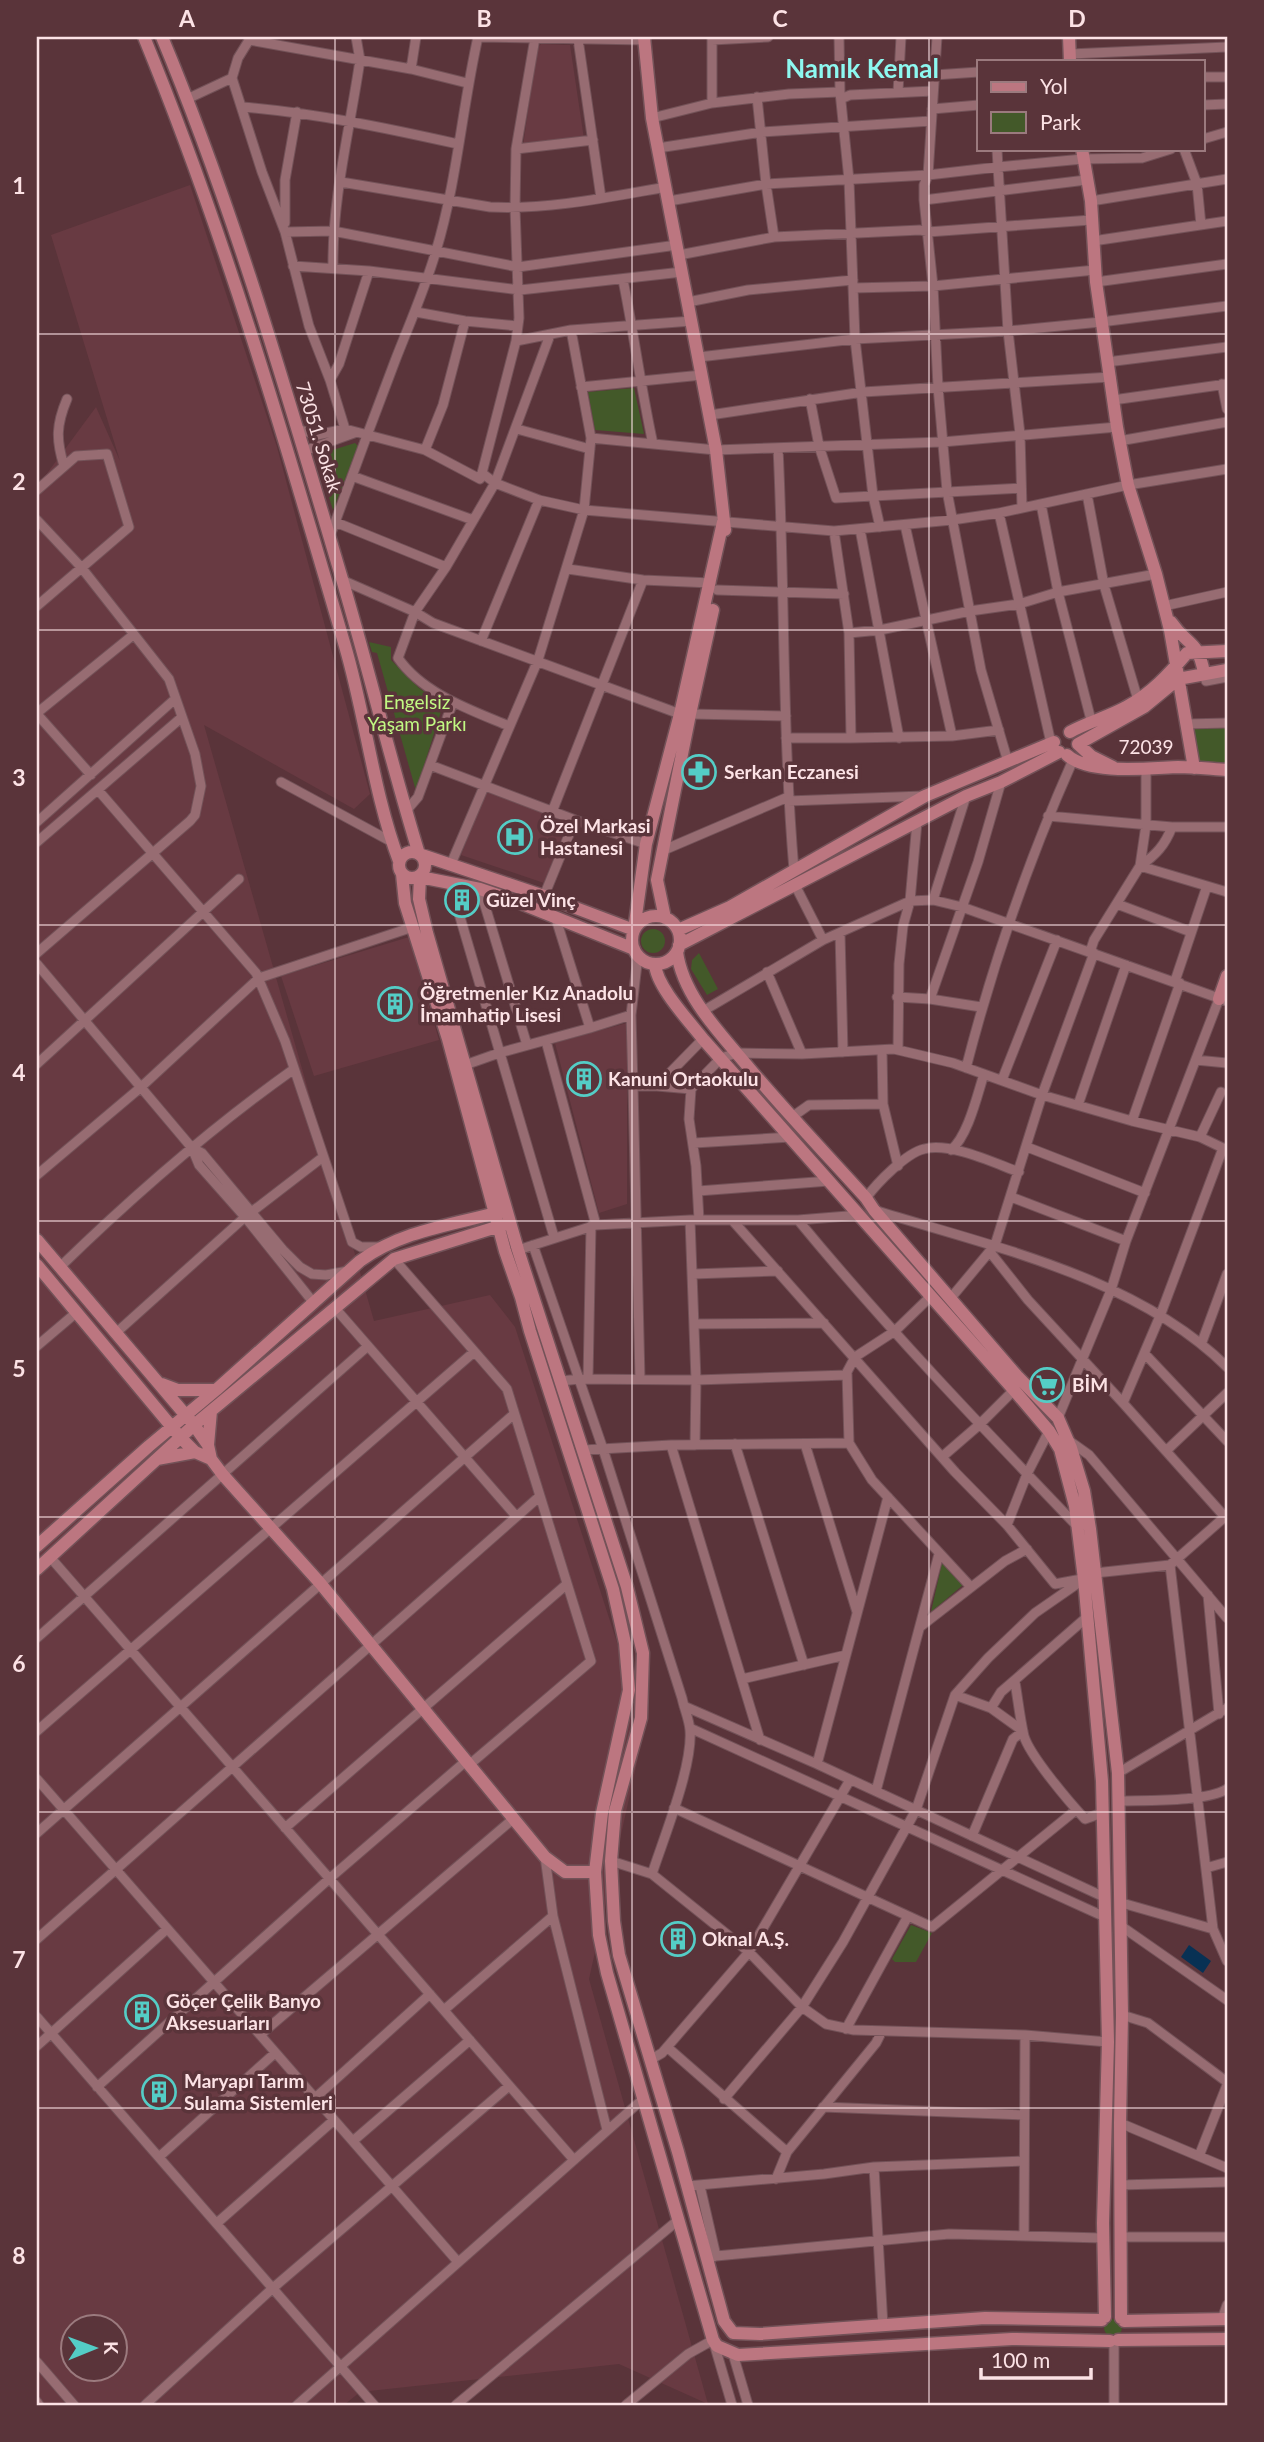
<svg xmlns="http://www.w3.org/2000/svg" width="1264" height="2442" viewBox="0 0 1264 2442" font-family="Lato,sans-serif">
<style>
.built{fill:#683a42;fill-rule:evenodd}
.green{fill:#435929}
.water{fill:#083154}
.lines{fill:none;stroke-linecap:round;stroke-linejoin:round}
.minor-casing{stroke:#735258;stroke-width:11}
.major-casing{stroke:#735258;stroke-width:15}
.minor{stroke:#976c72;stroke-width:9}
.major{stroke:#bc7680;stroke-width:12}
.grid{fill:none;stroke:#fce2e5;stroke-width:2;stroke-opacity:0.55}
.labels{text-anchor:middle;stroke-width:7;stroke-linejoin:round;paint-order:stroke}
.street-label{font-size:19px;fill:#fce2e5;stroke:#5a343a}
.park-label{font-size:19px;fill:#c1f983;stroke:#5a343a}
.poi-label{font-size:19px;font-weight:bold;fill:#fce2e5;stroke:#5a343a;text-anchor:start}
.district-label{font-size:26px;font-weight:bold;fill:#8df8f0;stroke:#5a343a}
.neatline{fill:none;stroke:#fce2e5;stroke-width:2.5}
.grid-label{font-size:23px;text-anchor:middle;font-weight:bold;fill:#fce2e5}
</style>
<rect width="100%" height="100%" fill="#5a343a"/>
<path class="built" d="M541,44L570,45L584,139L523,146L537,49Z
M190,185L277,447L370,794L354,809L204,725L374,1321L490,1295L515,1327L622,1658L634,1705L638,1758L589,1979L708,2404L619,2364L360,2392L344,2405H37V487L96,407L120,461L51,235ZM74,2326H116V2368H74Z
M486,791L569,819L544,883L461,855Z
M409,937L439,1040L314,1076L281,976Z
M627,1023V1204L599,1213L555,1043Z"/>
<path class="green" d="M634,388L644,434L595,430L588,392Z
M355,443L358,446L333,510L318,462L323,453Z
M369,642L391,647V660L419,688L443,705L416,791L377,653L372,652Z
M1227,727V763L1197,762L1193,728Z
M641 941a12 12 0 1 1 24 0a12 12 0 1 1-24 0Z
M699,953L718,989L707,995L691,969L692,960Z
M942,1563L963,1585L931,1612Z
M911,1925L932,1933L916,1962H895L892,1959Z
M1104 2328a9 9 0 1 1 18 0a9 9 0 1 1-18 0Z"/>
<path class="water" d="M1189,1945L1211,1961L1203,1973L1181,1957Z"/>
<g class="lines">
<g class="minor-casing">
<path id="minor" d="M251,37L238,58L232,78L262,172L285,232L309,326L330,380L345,429
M478,37L644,40
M839,37L840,92L849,180L855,339L873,496L880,527
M937,37L928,175L924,185V200L933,286L938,387L947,491L981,670L1008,762
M578,39L601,198
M249,40L411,69L467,83
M712,40L768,37
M1070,54L1227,47
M411,69L416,37
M934,75L979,72
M1203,77H1227
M898,92L901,37
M757,97L766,184L774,237L920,230L928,232L1091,220
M187,99L232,78
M841,99L850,95L933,91
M712,103L789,94L840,92
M1203,105L1227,104
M242,107C315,113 386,128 458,144
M932,109L979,105
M652,118L712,103V37
M1203,139L1227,132
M658,148L762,132L931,121
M516,149L593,140
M1184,149L1197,184L1201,225
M341,182L490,207C548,210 609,197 666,187
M924,200L1086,180
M669,201L766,184L928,175L998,167L997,149
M1091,201L1227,179
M285,223V180L297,112
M285,232L333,231L518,267L677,245
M1093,241L1227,221
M679,255L774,237
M293,266L369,271L520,290L682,272
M333,268C332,198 350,129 360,60L356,37
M623,280C634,334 641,389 653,444
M1096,282L1227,264
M853,288L933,286L1095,270
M688,302L748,290L853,280
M416,312L465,321L517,326
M516,341L571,330L692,321
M699,357L855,339L1008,331L1101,322L1227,306
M1107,362L1227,347
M330,380L339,364L369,271
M1222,384L1227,409
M581,387L702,375
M810,399L819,446L836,498L1021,488
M1113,400L1227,384
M710,415L863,392L1111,377
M297,429L317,435L345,429L425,450L480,479L482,473L495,483L539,500L584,510L834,531L952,520L999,513L1128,485L1227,469
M517,429L590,449
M591,438L716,450L942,442L1117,427
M1119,441L1227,422
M778,448C785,589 782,730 794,870
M425,450L443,405L465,321
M304,451L354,433
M64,466C56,440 56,425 67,399
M482,473L516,341L519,318L515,208L516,149L535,38
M352,476L473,520
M37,490L76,456L107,454L129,527L37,606
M1087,494L1104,585L1138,700
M1041,504L1058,592L1091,720
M1022,508L1020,434L1008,331L998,167L1083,159L1142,158L1171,149
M999,513L1051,743
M37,520L81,567L169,679L195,754L201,786L195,815L190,821L37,953
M335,522L446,567
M905,525L952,736L999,730
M860,529L899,738
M834,531L849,633
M330,536C351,478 373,419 395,361C409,325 425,289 436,251C457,182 462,108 478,37
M568,569L643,580L711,583
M342,580L415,612L433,623L680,714
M717,590L844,594
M1164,606L1227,592
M481,641L539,500
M1204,673L1206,681L1227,677
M37,713L133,635
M37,714L91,775
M690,714L786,716
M1186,724L1227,723
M509,726C471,710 423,694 398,658L415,612L446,567L495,483L550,335
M952,736L851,738L849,633L880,630L970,611L1019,604L1058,592L1156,574
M786,738H851
M430,765L575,820L646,844
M281,782L392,842
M98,790L256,973L285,1041L352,1242L361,1247H379
M788,801L923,796
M406,811L418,797L453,702
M552,812L643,580
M1048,816L1172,827H1227
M37,822L175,699
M37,842L181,718
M664,850L788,797
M451,864L538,660L584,510L591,438L571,330
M1140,866L1227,892
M1140,866C1156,855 1165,845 1172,827
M450,883L554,1237
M795,885L823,940
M480,889L527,1045
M544,896L575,820
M933,900L966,796
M1117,904L1191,932
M556,919L590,1028L631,1015
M840,933L843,1052
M1090,952L1094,940L1140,866L1146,825V769
M638,956L631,1015L633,1086H657L703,1039
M37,964L192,1148L199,1165L245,1217L313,1302
M767,972L802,1054
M1175,981L1207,886
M897,997L930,999L981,1007
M930,999L978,862L1001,782
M703,1011L823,940L910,901L933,900L962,907L1227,1001
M546,1041L596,1225
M882,1050L883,1104L898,1166
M898,1050L899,964L903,926L910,901L917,822
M1196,1060L1227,1063
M37,1064L239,879
M465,1065L499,1053L590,1028
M966,1068C993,963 1029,859 1073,760
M1002,1080L1057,940
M633,1086L640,1379
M657,1086L691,1089
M1078,1105L1126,965
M792,1117L809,1105L883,1104
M1132,1121L1180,983
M1200,1137L1221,1092
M694,1143L791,1137
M1027,1147L1145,1193
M192,1148L202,1153L283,1250L300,1267L312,1274L326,1275L348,1271
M951,1150C968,1136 977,1096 984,1074
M37,1175L140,1088L259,978L413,927
M698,1191L829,1181
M1011,1197L1126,1241
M866,1198C877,1183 906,1153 924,1149C950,1142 994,1163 1019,1172
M874,1210C993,1247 1136,1277 1227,1367
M690,1220L696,1380L695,1445
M699,1220L696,1166L689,1119L691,1089L721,1058L737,1053L802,1054L894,1049L953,1063L1042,1095L1132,1121L1200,1137L1227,1150
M798,1220C886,1327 981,1426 1077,1526
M733,1221L955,1472L1007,1525L1055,1584L1082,1579
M533,1245L603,1449L682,1698C684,1708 689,1719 690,1730C693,1766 664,1837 652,1874
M518,1250L596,1225L690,1220H798L860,1215
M990,1252L1028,1300L1123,1403L1225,1517
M394,1259L507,1389L591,1661L469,1765
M60,1267C133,1196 211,1128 294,1069
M693,1274L778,1271
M931,1296L895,1331L855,1357L847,1372L849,1443L872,1480L970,1586
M950,1299L995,1245L1042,1095L1094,953
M335,1308L516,1516
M694,1324L824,1323
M117,1332L245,1217L323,1157
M1202,1342L1227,1274
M37,1346L77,1312
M1145,1354L1227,1441
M588,1379L591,1226
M561,1381L579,1379L696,1380L847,1375
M1123,1403L1160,1316L1223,1148
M1058,1418L1111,1290L1126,1241L1219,999
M1068,1440L1089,1455L1227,1618
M735,1444L804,1665
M805,1444L857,1612
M671,1445L760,1740
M583,1450L671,1445L849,1443
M1167,1450L1227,1393
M942,1457L979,1425L1014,1390
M1007,1525L1027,1474L1049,1431
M50,1557L574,2160
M1170,1565L1213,1929L1227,1961
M1095,1573L1170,1565L1227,1515
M1208,1595L1219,1714
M920,1627L1005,1561L1027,1549
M37,1638L368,1346
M742,1679L846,1655
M1015,1682C1018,1700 1020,1719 1024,1736C1030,1756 1070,1803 1085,1819L1102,1813
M955,1695L991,1708L1023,1731L1013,1739L972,1836
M684,1706L817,1764L1104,1897
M991,1708L1001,1692L1087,1617
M690,1728L1105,1917
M37,1731L474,1352
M817,1764L888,1497
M1118,1773L1227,1708
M37,1779L458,2262
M876,1791L939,1554
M1118,1801C1146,1800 1206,1802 1227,1789
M674,1808L932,1927L1076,1810
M285,1828L567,1584
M37,1833L514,1414
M545,1857L553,1916L607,2130
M611,1861L652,1874L749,1952L802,2007L826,2024L854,2030L1025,2035L1108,2042
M1206,1868L1227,1862
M1122,1903L1213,1929
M1121,1926L1227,2000
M37,1939L540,1496
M444,2010L553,1916
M1122,2015L1148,2023L1227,2082
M37,2017L374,2405
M846,2029L908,1916
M260,2035L513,1819
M37,2046L167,1929
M667,2047L787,2152
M650,2060L662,2053L749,1952L850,1780
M97,2087L329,1879L466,1761
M315,2098L430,1994
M724,2099L802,2007L843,1942L916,1810L955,1695L988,1658L1035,1613L1084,1579
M823,2107L1024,2115
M1120,2123L1227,2168
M353,2141L470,2040
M1199,2156L1227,2085
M159,2157L275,2053
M874,2167L883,2326
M776,2179L787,2152L876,2043L882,2031
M1120,2185L1227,2182
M687,2186L824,2174L874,2167L1023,2161
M700,2186L716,2256
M217,2223L334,2120
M1024,2236L1025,2035
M1121,2237H1227
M707,2259L716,2256L949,2234L1103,2238
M1222,2319L1227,2305
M733,2354L748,2405
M37,2362L74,2405
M37,2402L39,2405
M145,2405L273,2288L509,2086
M297,2405L643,2099
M456,2405L677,2221
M626,2405L688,2354L713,2340L732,2405
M1114,2405V2342"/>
</g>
<g class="major-casing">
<path id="major" d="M144,37C225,234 285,440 345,646C366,717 373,792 399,861
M162,37C235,212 288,397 342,579C369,670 391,763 419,854L544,896L634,930L646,844L680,714L723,522
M644,37L652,118L716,450L725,530
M1069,37L1070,61
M1082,149L1091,201L1096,282L1117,427L1128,485L1156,574L1170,630L1194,768
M1171,622C1187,646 1198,639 1204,673
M1070,732C1088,722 1108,717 1126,707C1151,694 1169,674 1187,653L1227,651
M1067,755C1089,775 1149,768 1178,767C1194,767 1211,769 1227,770
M1113,767L1091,756L1078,744L1144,707L1178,679L1227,670
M399 865a13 13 0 1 1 26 0a13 13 0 1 1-26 0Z
M402,874L405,903L448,1039L505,1251L521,1297L530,1331L613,1589L625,1643L629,1690L602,1813L595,1872L599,1935L607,1973L713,2340L717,2346L738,2355L1012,2339L1110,2341
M632 940a24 24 0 1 1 48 0a24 24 0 1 1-48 0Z
M665,918L657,880L690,714L713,610
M678,930L730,907L925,796L1054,742
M679,945L966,796L1001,782L1059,752
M634,949L510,899L480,889L420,877L419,899L427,933L518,1250L627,1587L643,1653L641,1718L615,1811L611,1861L614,1921L619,1955L678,2152L724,2321L733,2333L760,2334L985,2318L1102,2320
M677,952C683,997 722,1035 750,1069C787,1113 827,1155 866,1198L874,1210L1017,1376L1058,1418L1071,1448L1084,1491L1090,1529L1118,1773L1122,2015L1120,2123L1121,2318
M655,964C656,986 689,1021 703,1039L1014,1390L1049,1431L1060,1449L1075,1506L1084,1579L1102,1781L1108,2042L1103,2223L1105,2317
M1219,999L1227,976
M37,1240L194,1425L208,1445L211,1459L223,1475L320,1583L545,1857L565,1872H595
M37,1265L181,1438L195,1452L211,1459
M162,1384L178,1390H216
M208,1445L211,1411
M157,1459L195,1452
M37,1546L149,1446L216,1390L360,1261C401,1231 451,1225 500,1212
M37,1569L194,1425L394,1259L503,1225
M1124,2321L1227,2319
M1118,2340L1227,2339"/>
</g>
<use href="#minor" class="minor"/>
<use href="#major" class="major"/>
</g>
<path class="grid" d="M335,37V2405M632,37V2405M929,37V2405M37,334H1227M37,630H1227M37,925H1227M37,1221H1227M37,1517H1227M37,1812H1227M37,2108H1227"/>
<defs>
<g id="pharmacy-ring" transform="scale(1.75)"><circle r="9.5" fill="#5a343a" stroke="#54cdc6" stroke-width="1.5"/><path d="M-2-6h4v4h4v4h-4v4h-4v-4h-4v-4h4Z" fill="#54cdc6"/></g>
<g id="hospital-ring" transform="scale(1.75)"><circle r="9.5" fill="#5a343a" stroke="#54cdc6" stroke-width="1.5"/><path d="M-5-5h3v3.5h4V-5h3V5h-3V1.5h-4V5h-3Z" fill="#54cdc6"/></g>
<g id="building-ring" transform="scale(1.75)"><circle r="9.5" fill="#5a343a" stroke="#54cdc6" stroke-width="1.5"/><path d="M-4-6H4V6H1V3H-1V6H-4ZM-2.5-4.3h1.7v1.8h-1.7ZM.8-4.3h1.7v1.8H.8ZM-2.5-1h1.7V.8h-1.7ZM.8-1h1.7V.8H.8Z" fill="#54cdc6"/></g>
<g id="supermarket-ring" transform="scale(1.75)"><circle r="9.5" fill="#5a343a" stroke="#54cdc6" stroke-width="1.5"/><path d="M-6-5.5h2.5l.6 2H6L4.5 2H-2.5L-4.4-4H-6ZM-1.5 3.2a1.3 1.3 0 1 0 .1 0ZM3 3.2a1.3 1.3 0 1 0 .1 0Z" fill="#54cdc6"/></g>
</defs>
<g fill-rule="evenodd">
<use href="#pharmacy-ring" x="699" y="772"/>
<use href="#hospital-ring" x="515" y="837"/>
<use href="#building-ring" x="462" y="900"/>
<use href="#building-ring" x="395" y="1004"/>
<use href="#building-ring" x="584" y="1079"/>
<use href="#supermarket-ring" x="1047" y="1385"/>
<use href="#building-ring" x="678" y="1939"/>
<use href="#building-ring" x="142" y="2012"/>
<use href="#building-ring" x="159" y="2092"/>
</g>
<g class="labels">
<g class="street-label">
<text transform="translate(319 437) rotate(73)" y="7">73051. Sokak</text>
<text x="1146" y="754">72039</text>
</g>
<g class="park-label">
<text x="417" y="709">Engelsiz<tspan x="417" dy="22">Yaşam Parkı</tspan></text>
</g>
<g class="poi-label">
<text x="724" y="779">Serkan Eczanesi</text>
<text x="540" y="833">Özel Markasi<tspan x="540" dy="22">Hastanesi</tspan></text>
<text x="486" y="907">Güzel Vinç</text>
<text x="420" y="1000">Öğretmenler Kız Anadolu<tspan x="420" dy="22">İmamhatip Lisesi</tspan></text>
<text x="608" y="1086">Kanuni Ortaokulu</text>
<text x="1072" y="1392">BİM</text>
<text x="702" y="1946">Oknal A.Ş.</text>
<text x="166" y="2008">Göçer Çelik Banyo<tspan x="166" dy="22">Aksesuarları</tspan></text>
<text x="184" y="2088">Maryapı Tarım<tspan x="184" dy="22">Sulama Sistemleri</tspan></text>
</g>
<g class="district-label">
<text x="862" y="78">Namık Kemal</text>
</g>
</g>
<rect width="1264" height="2442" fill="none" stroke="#5a343a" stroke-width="77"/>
<rect x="977" y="60" width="228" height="91" fill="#5a343a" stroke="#9b7a7e" stroke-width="2"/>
<rect x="991" y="82" width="35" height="10" fill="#bc7680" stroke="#9b7a7e" stroke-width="2"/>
<text x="1040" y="94" font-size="21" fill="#fce2e5">Yol</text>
<rect x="991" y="112" width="35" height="21" fill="#435929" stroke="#9b7a7e" stroke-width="2"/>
<text x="1040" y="130" font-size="21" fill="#fce2e5">Park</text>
<g transform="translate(94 2348) rotate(89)"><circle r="33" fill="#5a343a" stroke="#9b7a7e" stroke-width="2"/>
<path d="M0-5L12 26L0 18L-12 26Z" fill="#54cdc6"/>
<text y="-10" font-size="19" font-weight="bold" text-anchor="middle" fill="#fce2e5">K</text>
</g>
<path d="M981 2368v10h110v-10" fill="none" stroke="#fce2e5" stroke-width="3.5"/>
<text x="991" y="2368" font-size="21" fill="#fce2e5" stroke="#5a343a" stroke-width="5" paint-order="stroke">100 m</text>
<rect x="38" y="38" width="1188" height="2366" class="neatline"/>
<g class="grid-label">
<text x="187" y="27">A</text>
<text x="484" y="27">B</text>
<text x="780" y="27">C</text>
<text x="1077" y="27">D</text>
<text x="19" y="194">1</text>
<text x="19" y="490">2</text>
<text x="19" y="786">3</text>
<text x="19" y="1081">4</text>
<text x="19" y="1377">5</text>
<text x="19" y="1672">6</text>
<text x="19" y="1968">7</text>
<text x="19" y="2264">8</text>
</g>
</svg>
